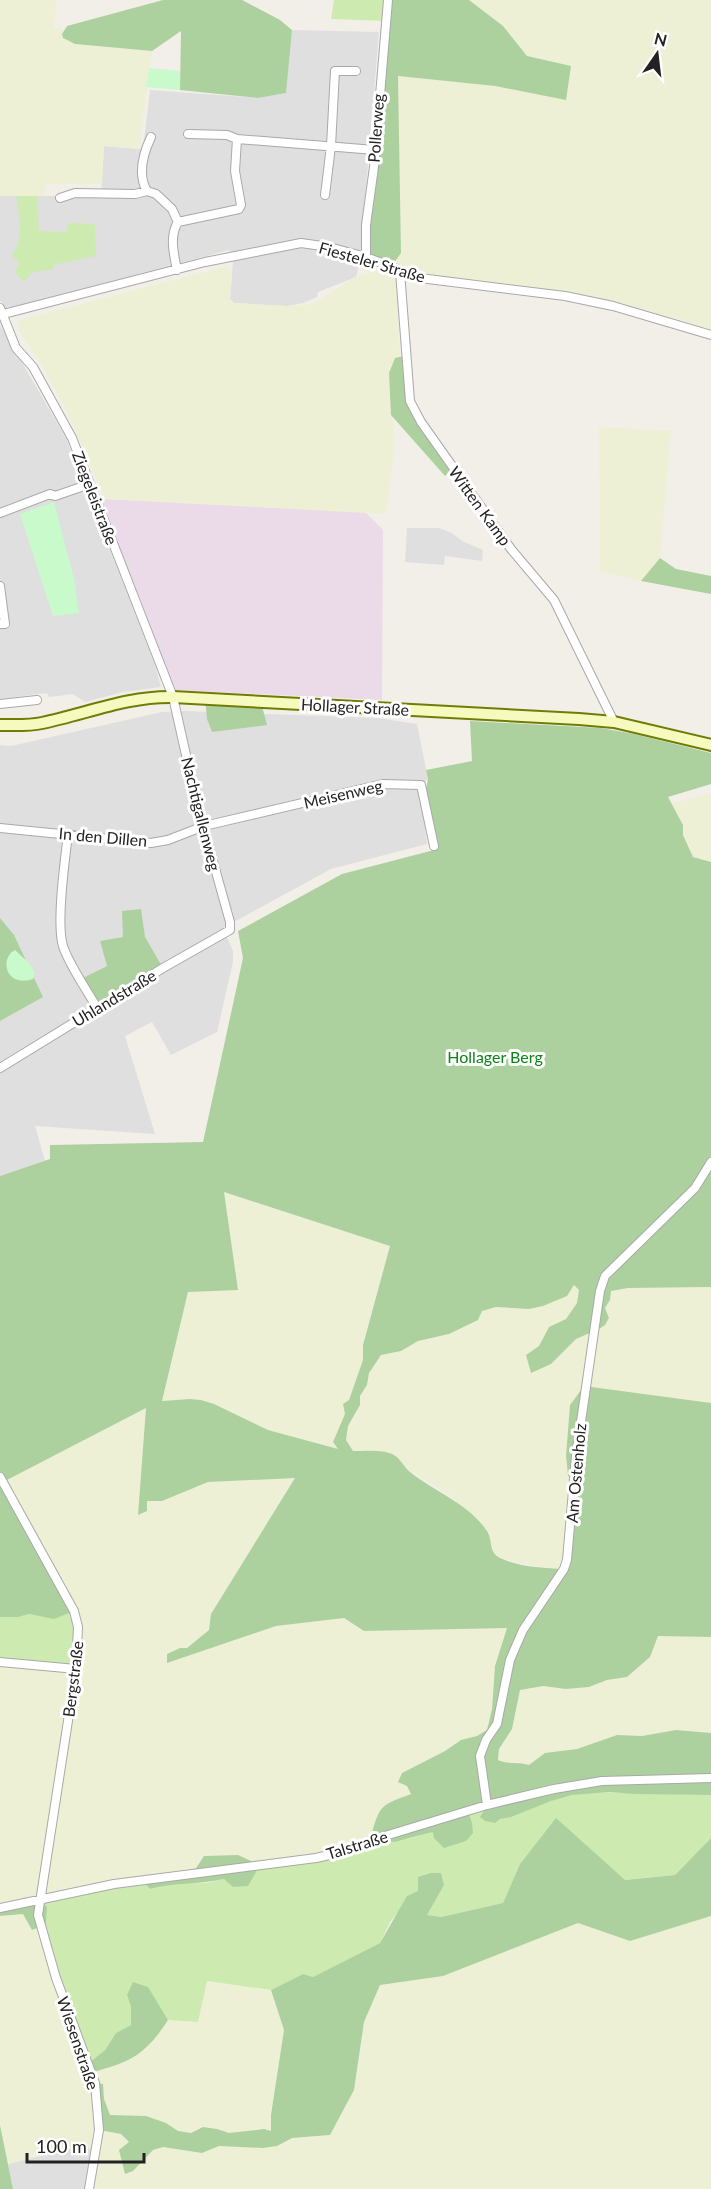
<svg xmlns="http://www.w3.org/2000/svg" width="711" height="2189" viewBox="0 0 711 2189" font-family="Lato,sans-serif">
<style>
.residential{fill:#e0dfdf}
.industrial{fill:#ebdbe8}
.farmland{fill:#eef0d5}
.grass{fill:#cdebb0}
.forest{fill:#add19e;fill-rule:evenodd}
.park{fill:#c8facc}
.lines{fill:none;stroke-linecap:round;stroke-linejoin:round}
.minor-casing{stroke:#a9a9a9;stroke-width:10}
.secondary-casing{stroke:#707d05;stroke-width:14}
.minor{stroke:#fff;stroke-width:8}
.secondary{stroke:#f7fabf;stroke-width:10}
.labels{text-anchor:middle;stroke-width:6;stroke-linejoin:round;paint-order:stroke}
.street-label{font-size:16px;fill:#222;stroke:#fff}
.park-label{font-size:16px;fill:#0c8416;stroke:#fff}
</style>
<rect width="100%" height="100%" fill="#f2efe9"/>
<path class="residential" d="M292,30L379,32L360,262L356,277L318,292L317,297L303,303L287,306L234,303L230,299L233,261L229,250L16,307L5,308L0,300V196H101L104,146L143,149L150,90L258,98L285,93Z
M0,325L66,438L155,665L161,687L123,692L85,702L73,694L49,697L47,693L0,699Z
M407,528H439L452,533L462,541L483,550L482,561L445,556L444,565L405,562Z
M185,711L378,718L417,724L428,779L420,787L427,844L331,869L223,928L233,951V962L217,1032L171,1055L152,1022L125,1036L155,1134L35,1126L45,1161L0,1176V745L11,746L162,712Z
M96,2148L89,2189H13L8,2164L67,2149Z"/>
<path class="industrial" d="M105,499L365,512L383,530L382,700L176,690L165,668L141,600L102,505Z"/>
<path class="farmland" d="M0,0H57L54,28L64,29L62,34L64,38L75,44L152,51L139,149L104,146L102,184H46L45,196H0Z
M469,0H711V331L683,320L565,296L420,278L391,267L401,253L398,76L495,86L566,99L570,67L527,56L503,26Z
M227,266L232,274L230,299L234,303L268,305L287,306L312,304L355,277L381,270L389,271L396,277L400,357L395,359L391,415L394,424L393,460L386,514L105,499L65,408L41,364L20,332L17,323L23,319Z
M599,427L671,431L660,558L641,581L600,572Z
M711,793V862L693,857L683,835V825L670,804Z
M223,1192L390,1246L363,1344V1360L349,1400L344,1404L345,1414L333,1442L339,1449L268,1430L214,1404L201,1400L190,1399L162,1401L188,1291L238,1289Z
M574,1285L579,1290L577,1303L566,1319L549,1327L539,1346L527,1355L531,1372L551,1364L576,1339L599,1329L609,1318L605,1308L610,1300V1291L628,1288L711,1287V1403L568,1437L566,1456L574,1487L564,1569L543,1568L499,1558L491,1550L489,1532L472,1515L449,1495L410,1471L395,1455L382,1452L353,1451L346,1440L348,1426L357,1414L360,1396L367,1385L369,1373L381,1354L401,1351L418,1341L449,1334L482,1311L496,1307L529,1309L543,1306Z
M147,1407V1501H162L208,1482L296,1478L211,1614L209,1630L187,1648L167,1653V1663L276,1626L344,1618L364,1631L508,1628L495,1666L492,1709L487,1731L477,1736L461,1740L445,1751L402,1773L411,1794L388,1803L375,1839L338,1853L280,1863L193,1873L0,1908V1617H18L28,1614L54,1618L3,1482Z
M658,1636L711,1637V1733L676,1730L642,1736L617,1735L577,1749L545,1753L529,1765L517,1761L507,1764L498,1761L499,1749L512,1729L520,1690L543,1686L566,1689L589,1687L607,1680L627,1677L650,1657Z
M3,1914H23L32,1930L40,1927L92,2073L109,2066L159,2033L168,2020L198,2022L206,1981L271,1990L284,2030L271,2115V2131L263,2129L229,2133L217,2129L203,2127L192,2133L178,2131L166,2123L146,2116L109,2115L104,2099L103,2084L99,2130L121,2134L129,2143L133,2171L153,2150L163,2147L202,2153L219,2146H277L292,2138L330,2135L354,2090L364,2022L380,1985L443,1976L578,1923L630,1941L711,1916V2189H89L96,2148L67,2149L8,2164L0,2125V1916Z"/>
<path class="grass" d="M334,0H388L386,21L331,19Z
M16,196H37L39,231L66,232L68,223L95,224L96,256L53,265L54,269L33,272L24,282L15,272L19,263L12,255C24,239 19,215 16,196Z
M74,1611L76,1669L0,1662V1617H18L28,1614L54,1618Z
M592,1792L711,1795V1838L675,1875L624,1880L556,1819L520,1864L503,1903L441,1917L426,1915L444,1885L407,1896L401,1909L390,1922L380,1943L313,1977L303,1974L271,1990L207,1981L198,2022L168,2020L158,2006L127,1995L131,2007V2025L116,2033L105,2050L89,2063L40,1927V1899L142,1880L150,1889L169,1884L207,1883L224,1879L260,1865L316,1858L375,1839H408L433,1832L468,1812L487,1805L500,1819C518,1816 533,1807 550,1801C564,1796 578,1794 592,1792Z"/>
<path class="forest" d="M163,0H242L280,20L292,30L286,93L258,98L180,90L181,31L152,51L75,44L63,38L62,34L67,26Z
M388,0H469L503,26L527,56L571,66L566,100L495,86L398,76L401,253L391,267L366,257Z
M408,355L410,401L453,469L445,476L391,415L389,373L395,358Z
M660,558L676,569L711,576V594L641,581Z
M205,699L261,702L267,725L212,732L207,719Z
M470,721L601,728L634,734L711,753V784L668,797L683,825V835L693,857L711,862V1287L628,1288L611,1291L610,1300L605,1308L609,1318L605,1325L599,1329L576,1339L551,1364L531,1373L526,1355L539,1346L549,1327L566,1319L577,1303L579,1290L574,1285L567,1296L543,1306L529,1309L496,1307L482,1311L478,1320L449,1334L418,1341L401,1351L381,1355L369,1373L367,1385L360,1396V1405L348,1426L346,1440L353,1451C365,1451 383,1449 394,1455C400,1458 404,1467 410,1472C435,1492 468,1503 487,1531C493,1540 488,1552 500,1558C519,1567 544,1568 564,1569L574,1487L568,1475L566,1456L570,1405L584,1386L711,1403V1637L658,1636L650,1657L627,1677L607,1680L589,1687L566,1689L543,1686L520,1690L512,1729L499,1749L498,1760C508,1765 517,1761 529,1765L545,1753L577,1749L617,1735L642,1736L676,1730L711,1733V1795L635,1794L609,1792L572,1795L551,1801L511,1817L500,1819L495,1823L485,1821L480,1817L487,1806L468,1812L472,1823L473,1833L466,1841L444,1848L434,1838L433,1832L394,1842L375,1839L372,1833C380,1803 383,1805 411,1794L407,1786L398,1782L402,1773L445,1751L461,1740L477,1736L487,1730L492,1709L495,1666L507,1628L364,1631L344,1618L276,1626L167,1663V1654L180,1648H187L209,1630L211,1614L295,1478L208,1482L162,1501H147V1511L138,1515L146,1408L3,1482L74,1611L54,1619L29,1614L18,1617H0V1176L50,1159V1145L203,1142L243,958L238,931L342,874L438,849L426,790L428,779L426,770L472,761ZM224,1192L390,1246L363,1345V1360L349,1400L343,1404L345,1414L333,1442L338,1449L268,1430L214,1404L201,1400L190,1399L162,1401L188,1292L238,1290Z
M141,909L145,937L163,968L97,1008L81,979L107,966L100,941L123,937L122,911Z
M0,918L14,935L43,997L0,1021Z
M556,1818L625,1880L675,1875L711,1838V1916L630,1941L578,1923L443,1976L380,1985L364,2022L354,2090L330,2135L292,2138L277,2146L263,2148L219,2146L202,2153L163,2147L153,2150L133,2171L125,2174L119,2150L129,2142L121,2134L99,2130L95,2083L103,2084L104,2099L110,2115L146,2116L166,2123L178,2131L191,2133L203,2127L217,2129L229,2133L264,2129L271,2131V2115L284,2030L271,1990L303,1974L313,1977L380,1943L407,1896L418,1891V1877L431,1873H441L444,1885L427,1915L441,1917L503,1903L520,1864Z
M238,1855L260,1865L248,1886L233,1887L224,1879C199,1885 175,1882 150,1889L142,1880L193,1873L204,1856Z
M40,1899L47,1907L46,1922L40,1927L32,1930L23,1914L0,1916V1904L23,1900Z
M133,1982L148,1987L168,2020C158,2036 145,2052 128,2060C117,2066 104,2068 92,2073L89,2063L105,2050L116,2033L131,2025V2007L127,1995Z
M0,2125L13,2189H0Z"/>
<path class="park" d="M149,68L180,71V90L146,87Z
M54,502L74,579L79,613L53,616L20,514Z
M15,950L30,964L35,973L33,979C4,988 0,957 15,950Z"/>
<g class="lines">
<g class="minor-casing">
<path id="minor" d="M188,134L227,135L237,139L375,150
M147,191C137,174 143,154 151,137
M325,195L331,146L335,71H356
M60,198L75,193L135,194L147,191L156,194L172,209L178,222
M366,257V225L374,167L388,0
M177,270C174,255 169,236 178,222L239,209L241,205L235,171L237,139
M400,272L410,401L421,422L511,549L554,600L614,722
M0,308L16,348L33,367L72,438L173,697L197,804L230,922V930L163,968L0,1068
M0,315L205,262L301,243L329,247L366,257L420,278L565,296L613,306L711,335
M0,513L50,494L55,496L90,484
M0,586L5,624H0
M0,704L37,700
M0,828L151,843L168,840L204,826L383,784L421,785L434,846
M68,834C65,860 56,923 63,946C69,965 87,990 97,1008
M0,1477L74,1611L78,1627L76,1669L38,1915L56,1978L95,2083L99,2130L89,2189
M0,1662L76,1669
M487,1805L480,1756L486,1740L497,1724L510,1660L523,1630L564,1569L567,1560L576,1456L600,1291L605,1276L695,1188L711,1162
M0,1908L114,1884L316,1858L338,1853L375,1839L487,1805L554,1789L602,1781L711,1778"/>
</g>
<g class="secondary-casing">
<path id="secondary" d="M0,725C14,725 28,726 42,723C86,714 127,696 173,697L579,719L614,722L711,745"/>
</g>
<use href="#minor" class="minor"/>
<use href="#secondary" class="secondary"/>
</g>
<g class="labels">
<g class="street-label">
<text transform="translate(376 128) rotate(-86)" y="6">Pollerweg</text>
<text transform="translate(372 262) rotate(16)" y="6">Fiesteler Straße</text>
<text transform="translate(95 498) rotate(69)" y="6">Ziegeleistraße</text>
<text transform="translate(480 506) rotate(54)" y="6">Witten Kamp</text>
<text transform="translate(355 707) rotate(3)" y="6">Hollager Straße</text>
<text transform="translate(343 794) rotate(-13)" y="6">Meisenweg</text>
<text transform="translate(201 814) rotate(76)" y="6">Nachtigallenweg</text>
<text transform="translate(103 837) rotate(5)" y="6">In den Dillen</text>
<text transform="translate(114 998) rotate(-31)" y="6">Uhlandstraße</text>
<text transform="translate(576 1473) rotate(-85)" y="6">Am Ostenholz</text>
<text transform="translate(73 1679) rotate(-83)" y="6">Bergstraße</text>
<text transform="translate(357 1845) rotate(-17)" y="6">Talstraße</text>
<text transform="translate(78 2043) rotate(71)" y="6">Wiesenstraße</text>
</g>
<g class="park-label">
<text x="495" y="1063">Hollager Berg</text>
</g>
</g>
<g transform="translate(657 54) rotate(14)" stroke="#ffffff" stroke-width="4.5" paint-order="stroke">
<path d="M0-4.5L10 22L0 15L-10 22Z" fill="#222222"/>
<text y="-9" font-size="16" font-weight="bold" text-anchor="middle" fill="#222222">N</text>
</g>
<path d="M27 2153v9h117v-9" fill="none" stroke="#222222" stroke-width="3"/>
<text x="36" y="2153" font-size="18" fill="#222222" stroke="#ffffff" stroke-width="4.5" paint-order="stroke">100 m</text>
</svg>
